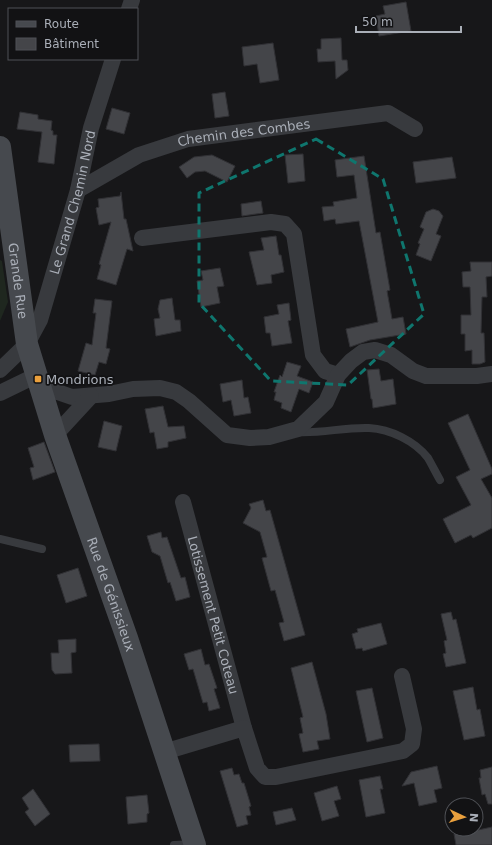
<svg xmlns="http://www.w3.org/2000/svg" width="492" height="845" viewBox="0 0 492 845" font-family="'DejaVu Sans',sans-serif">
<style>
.green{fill:#1f271f}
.building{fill:#444549;stroke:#313135}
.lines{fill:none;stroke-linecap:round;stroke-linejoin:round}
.lane{stroke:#383a3e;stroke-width:8}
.street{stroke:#383a3e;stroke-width:16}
.secondary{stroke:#46494e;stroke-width:22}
.marked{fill:none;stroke:#0f766e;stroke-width:3;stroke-dasharray:8 5;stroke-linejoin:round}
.poi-dot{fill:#eaa03d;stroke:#121214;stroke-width:1.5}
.labels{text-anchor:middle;stroke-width:3.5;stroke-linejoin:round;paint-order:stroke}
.street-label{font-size:13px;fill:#aaafb8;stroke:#121214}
.poi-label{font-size:13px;fill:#aaafb8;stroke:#121214;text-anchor:start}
</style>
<rect width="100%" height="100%" fill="#171719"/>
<path class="green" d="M0,260L2,261L8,302L0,321Z"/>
<path class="building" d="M406,2L411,31L379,36L376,16L385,14L383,6Z
M341,38L342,60H347L348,70L336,79L335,61L318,62L317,49H321V39Z
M273,43L279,80L260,83L257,64L244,66L242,47Z
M225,92L229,116L215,118L212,94Z
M112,108L130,113L124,134L106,129Z
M20,112L38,115V119L52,121L51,130L53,131V135H57L54,164L38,162L42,132L17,129Z
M303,154L305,181L288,183L285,155Z
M212,155L235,166L227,182L205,171L195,172L187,178L179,167L194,157Z
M364,156L376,233L380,232L390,290L387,291L392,319L403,317L406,334L370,340L350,347L346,329L378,322L359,221L336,224L335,219L324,221L322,207L334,206L333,202L357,198L354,175L337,177L335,160Z
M452,157L456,178L416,183L413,162Z
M121,192L124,219H126L133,251L127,249L116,285L97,279L101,265L99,264L111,222L99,225L96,208L99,207L98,199L120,196Z
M261,201L263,213L242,216L241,204Z
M433,209L439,211L443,216L436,234L441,236L431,261L416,255L420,244L418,243L424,229L420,227L426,212Z
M276,236L279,255H281L284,272L271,275L272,283L257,285L249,252L264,250L261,238Z
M470,262H492V276L486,277L487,297H482L481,333H484L485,362L480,364H472V350L465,351V334H461V315H471L470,287H463L462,272L471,271Z
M220,268L224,286L217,287L220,303L201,307L197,281L203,280L201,271Z
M172,298L175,320H180L181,331L156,336L154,319L160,318L158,309L160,300Z
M95,299L112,301L106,348L110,349L106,364L99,362L95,375L78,371L86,343L92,345L96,313H93Z
M289,303L291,320L288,321L292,343L272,346L270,333H266L264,317L279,314L277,305Z
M287,362L301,366L297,376L313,382L309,393L299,389L291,412L281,408L282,403L274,400L276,392H274L280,375L282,377Z
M379,369L381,381L393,379L396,404L373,408L372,399H371L367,370Z
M242,380L244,398L248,397L251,413L234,416L231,400L223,402L220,384Z
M163,406L168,427L184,426L186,438L168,442V447L157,449L154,432L150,433L145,409Z
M468,414L492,469V474L481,479L492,498V528L473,538L471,535L455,543L443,519L471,505L456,477L470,470L448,423Z
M104,421L122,426L116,451L98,447Z
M44,442L55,472L33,480L30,468L34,467L28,448Z
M263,500L266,511L270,510L305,635L284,641L279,623L284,622L275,590L271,591L262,558L267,557L260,532L243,523L251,508L249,504Z
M161,532L162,538L167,537L181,578L185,577L190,597L176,601L170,582L168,583L160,556L152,552L147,536Z
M78,568L87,596L66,603L57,575Z
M451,612L453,620L456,619L466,663L446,667L443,654L446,653L444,641L447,640L441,614Z
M381,623L387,644L363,651L362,648L356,649L352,634L358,632L357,629Z
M76,639V652L71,653L72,673L55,674L52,670L51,653H59L58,640Z
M201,649L205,665L209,664L217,688L214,689L220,708L209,711L207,702L203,703L193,669L189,670L184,654Z
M312,662L326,714L330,739L317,741L319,749L303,752L299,734L303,733L300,718L303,717L291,668Z
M473,687L477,710L480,709L485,736L464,740L453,691Z
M372,688L383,738L367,742L356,691Z
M99,744L100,761L70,762L69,745Z
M437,766L442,788L434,790L437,802L419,806L414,783L402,786L411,772Z
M492,767V804H488L485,794L482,795L479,778H481L480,770Z
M232,768L234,775L239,774L242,783H244L251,806L249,807L251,815L246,816L248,824L237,827L220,771Z
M380,776L383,789H380L385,813L366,817L359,780Z
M337,786L341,799L334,801L339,816L322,821L314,793Z
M33,789L50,814L35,826L25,812L29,809L22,798Z
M147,795L149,813L147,814V822L128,824L126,797Z
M292,808L296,820L276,825L273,812Z
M492,827V845H456L454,834L477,828L478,830Z"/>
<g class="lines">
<path class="lane" d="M295,432C320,434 344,427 369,428C390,429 415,441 428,458C432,465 436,473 440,480
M0,539L42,549
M174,845L194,844"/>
<g class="street">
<path d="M129,9L132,0"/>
<path id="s1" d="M78,190L139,155L188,139L388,113L415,129"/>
<path d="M142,238L271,222L285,224L294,234L313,355L325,371L338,375"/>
<path id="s2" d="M0,370L27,344L40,320L78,190L91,128L113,59"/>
<path d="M40,386L72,397L109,394L133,389L160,388L176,392L189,401L227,435L250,438L269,437L298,429L326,402L338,375L351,361L363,352L375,350L391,355L413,371L426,376H477L492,374"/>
<path d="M0,393L37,375"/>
<path d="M55,435L91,396"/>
<path id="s3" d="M183,502L244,728"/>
<path d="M164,752L244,728L257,768L265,777H276L403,751L412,744L414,729L402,676"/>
</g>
<path class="secondary" id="s4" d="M0,147L27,344L55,435L127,638L195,845"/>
</g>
<path class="marked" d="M316,139L383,179L424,314L348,385L271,381L199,303V193Z"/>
<rect class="poi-dot" x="34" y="375" width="8" height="8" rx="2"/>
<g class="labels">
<g class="street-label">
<text dy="5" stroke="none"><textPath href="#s1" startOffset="178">Chemin des Combes</textPath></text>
<text dy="5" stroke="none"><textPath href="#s2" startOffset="187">Le Grand Chemin Nord</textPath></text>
<text dy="5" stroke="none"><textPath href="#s4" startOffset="135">Grande Rue</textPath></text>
<text dy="5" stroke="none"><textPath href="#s4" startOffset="463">Rue de Génissieux</textPath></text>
<text dy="5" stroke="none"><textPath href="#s3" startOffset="117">Lotissement Petit Coteau</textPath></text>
</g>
<g class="poi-label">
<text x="46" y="384">Mondrions</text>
</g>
</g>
<rect x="8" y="8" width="130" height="52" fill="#121214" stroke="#4f5156"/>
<rect x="16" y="21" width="20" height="6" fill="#46494e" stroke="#4f5156"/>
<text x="44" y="28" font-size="12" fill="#aaafb8">Route</text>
<rect x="16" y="38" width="20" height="12" fill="#444549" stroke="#4f5156"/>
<text x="44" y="48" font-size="12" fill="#aaafb8">Bâtiment</text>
<g transform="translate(464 817) rotate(94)"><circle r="19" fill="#121214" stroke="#4f5156"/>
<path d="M0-3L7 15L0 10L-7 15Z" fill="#eaa03d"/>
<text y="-6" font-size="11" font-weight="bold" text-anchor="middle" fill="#aaafb8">N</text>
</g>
<path d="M356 26v6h105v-6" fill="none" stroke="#aaafb8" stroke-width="2"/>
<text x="362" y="26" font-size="12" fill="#aaafb8" stroke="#121214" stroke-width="3" paint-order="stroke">50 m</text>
</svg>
